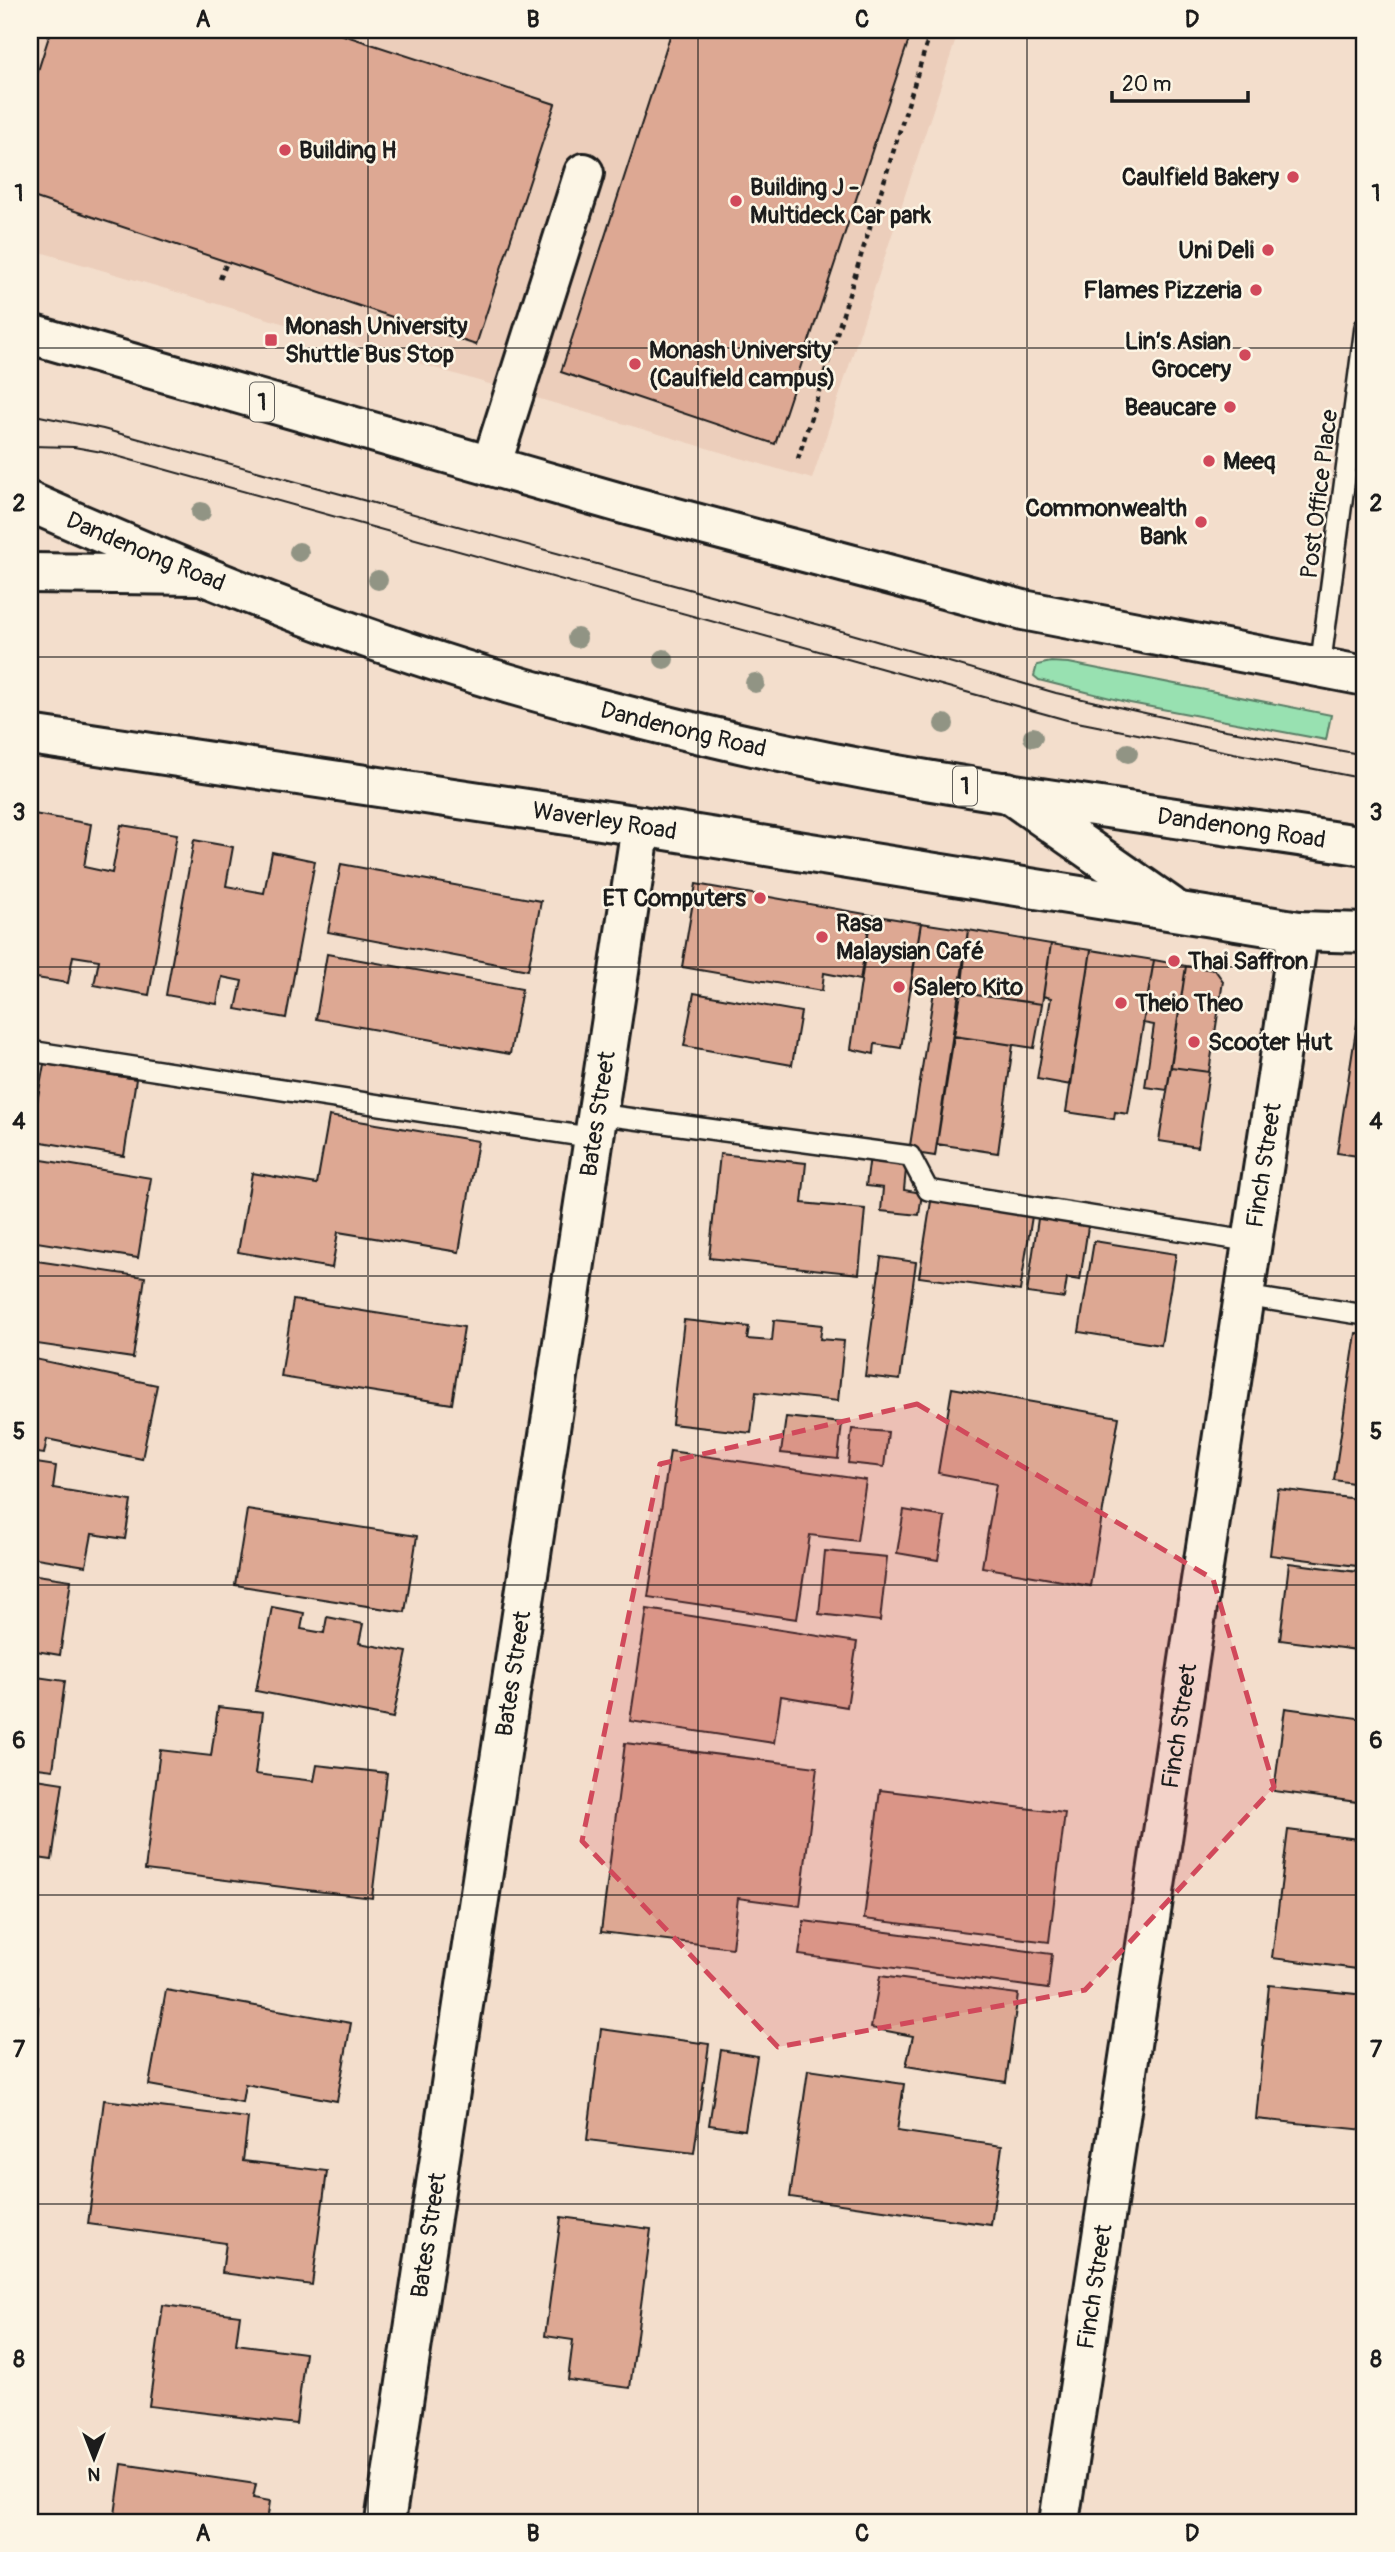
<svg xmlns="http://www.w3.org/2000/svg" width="1395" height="2552" viewBox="0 0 1395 2552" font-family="Pangolin,sans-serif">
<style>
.built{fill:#eccebb}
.green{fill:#98e1b1;stroke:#5a7e66;stroke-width:2}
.building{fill:#dda893;stroke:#1c1c1c;stroke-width:2}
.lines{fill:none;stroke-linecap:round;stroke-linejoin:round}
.lane-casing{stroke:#1c1c1c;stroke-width:24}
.street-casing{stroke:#1c1c1c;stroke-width:44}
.secondary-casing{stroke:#1c1c1c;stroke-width:44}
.highway-casing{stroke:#1c1c1c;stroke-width:44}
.path{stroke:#1c1c1c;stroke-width:4.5;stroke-dasharray:5 5;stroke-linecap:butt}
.lane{stroke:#fcf5e5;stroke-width:19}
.street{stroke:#fcf5e5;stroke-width:38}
.secondary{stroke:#fcf5e5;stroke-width:38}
.highway{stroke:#fcf5e5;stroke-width:38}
.tram{stroke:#1c1c1c;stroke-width:2}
.tree{fill:#919484}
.marked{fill:#d1495b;fill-opacity:0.2;stroke:#d1495b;stroke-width:5;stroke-dasharray:14 9;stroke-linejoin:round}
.grid{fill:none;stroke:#1c1c1c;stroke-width:2;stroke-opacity:0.55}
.poi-dot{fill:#d1495b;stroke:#fcf5e5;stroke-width:2.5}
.labels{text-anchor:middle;stroke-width:5;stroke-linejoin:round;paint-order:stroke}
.shield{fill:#fcf5e5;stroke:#5f5d58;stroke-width:2}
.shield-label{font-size:23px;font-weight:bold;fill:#1c1c1c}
.poi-label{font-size:24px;font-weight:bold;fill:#1c1c1c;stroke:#fcf5e5;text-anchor:start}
.street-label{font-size:24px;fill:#1c1c1c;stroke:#fcf5e5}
.neatline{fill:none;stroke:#1c1c1c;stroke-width:2.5}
.grid-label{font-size:23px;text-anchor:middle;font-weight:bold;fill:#1c1c1c}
</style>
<rect width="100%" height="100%" fill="#f3decc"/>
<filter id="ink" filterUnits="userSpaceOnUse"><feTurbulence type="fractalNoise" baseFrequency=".0143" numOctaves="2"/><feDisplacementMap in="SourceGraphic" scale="14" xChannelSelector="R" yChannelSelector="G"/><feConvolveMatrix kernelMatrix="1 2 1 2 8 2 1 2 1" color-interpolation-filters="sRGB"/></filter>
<g filter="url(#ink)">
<path class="built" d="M30,30H959L812,479L30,249Z"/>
<path class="green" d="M1051,662L1069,663L1331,715L1326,740L1130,703L1039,680L1034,676L1037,665Z"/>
<path class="building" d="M51,30H328L555,104L476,345L30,196V96Z
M672,30H912L775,444L561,372Z
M34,814L91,824L84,867L112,873L121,825L177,834L149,995L94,985L99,960L73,956L68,983L30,977V836Z
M194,840L233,847L226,886L264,893L272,852L315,861L286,1018L236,1009L242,981L222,977L217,1004L166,995Z
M341,864L541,901L528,970L328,932Z
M696,884L871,915L860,980L824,973L822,991L682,967Z
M871,915L921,923L901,1048L875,1044L874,1054L851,1049Z
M921,923L968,930L935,1156L909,1152L934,991L910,988Z
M968,930L1051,944L1042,1004L961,993Z
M1051,944L1091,950L1071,1085L1037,1079L1051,998L1043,996Z
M1091,950L1154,960L1128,1114L1115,1112L1114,1119L1066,1112Z
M327,954L522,989L510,1054L316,1019Z
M1154,960L1186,966L1167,1090L1145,1087L1154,1025L1143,1023Z
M1186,966L1215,970L1223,981L1209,1072L1171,1067Z
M1362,991L1365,992V1157L1337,1153Z
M694,993L801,1012L792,1065L684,1046Z
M961,993L1042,1004L1034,1048L954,1036Z
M954,1036L1013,1045L998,1153L937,1144Z
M44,1064L136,1079L124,1156L30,1140Z
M1171,1067L1209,1072L1198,1147L1159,1141Z
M329,1116L478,1141L459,1252L338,1232L332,1268L238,1252L252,1173L317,1184Z
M720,1154L806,1163L802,1203L865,1209L859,1274L709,1258Z
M870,1156L907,1159L904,1190L922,1193L919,1215L881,1211L883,1188L866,1186Z
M30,1158L151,1178L138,1258L30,1241Z
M932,1195L1033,1210L1020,1291L919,1277Z
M1039,1212L1089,1220L1080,1280L1067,1278L1064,1298L1027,1293Z
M1094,1241L1176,1254L1161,1345L1079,1332Z
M881,1257L916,1262L900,1380L865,1376Z
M30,1260L145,1277L133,1358L30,1343Z
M293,1300L464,1327L452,1404L281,1377Z
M684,1320L749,1327L747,1339L772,1341L774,1320L822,1325L820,1339L844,1341L838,1401L756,1392L751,1433L672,1424Z
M1356,1333L1365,1334V1485L1334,1480Z
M30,1358L157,1385L142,1459L47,1439L44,1454L30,1452Z
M952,1388L1119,1417L1090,1586L982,1567L996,1484L938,1473Z
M786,1417L842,1423L838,1459L781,1453Z
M852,1429L888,1432L884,1467L848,1463Z
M670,1451L866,1480L857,1541L810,1535L797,1619L648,1597Z
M30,1462L56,1466L53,1488L131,1501L125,1539L92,1534L86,1566L30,1557Z
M1278,1489L1365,1500V1567L1270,1555Z
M247,1510L417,1536L405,1612L235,1585Z
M904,1510L945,1517L938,1560L897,1553Z
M825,1551L887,1557L880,1621L819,1614Z
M1289,1563L1365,1573V1651L1280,1640Z
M30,1574L71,1580L60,1655L30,1650Z
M272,1607L304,1613L301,1629L324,1633L327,1617L363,1624L359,1643L407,1652L393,1718L256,1691Z
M647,1609L857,1642L847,1707L781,1696L774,1743L630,1721Z
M30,1676L65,1681L53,1770L30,1767Z
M218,1707L263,1712L255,1774L314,1781L317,1765L387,1773L372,1898L145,1870L160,1750L211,1756Z
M1285,1708L1365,1719V1803L1274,1791Z
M625,1743L817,1767L800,1906L738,1898L732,1948L601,1932Z
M30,1778L63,1783L52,1860L30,1857Z
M880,1790L1065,1813L1049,1942L864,1919Z
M1288,1830L1365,1840V1970L1272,1958Z
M804,1921L1052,1954L1048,1989L799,1955Z
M880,1976L1018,1994L1006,2082L906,2066L913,2036L871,2028Z
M1269,1985L1365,1995V2130L1256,2119Z
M166,1990L351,2023L337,2101L245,2084L242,2102L149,2085Z
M30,2006L38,2007L30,2081Z
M601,2029L709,2044L694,2153L587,2140Z
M721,2050L757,2056L745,2130L709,2125Z
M808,2070L904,2084L897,2131L1002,2146L991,2225L790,2197Z
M104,2100L248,2118L243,2161L327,2171L312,2285L222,2273L226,2243L88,2224Z
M561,2217L651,2229L630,2388L568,2380L573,2340L545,2336Z
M163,2305L240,2315L236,2344L305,2353L296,2424L149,2406Z
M122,2464L256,2484L253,2498L270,2501L267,2522H114Z"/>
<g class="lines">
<g class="lane-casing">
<path id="lane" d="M1320,668L1365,327
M30,1051L594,1138
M597,1114L910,1156L928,1190L1253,1242
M1245,1296L1365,1315"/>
</g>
<g class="street-casing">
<g id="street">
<path d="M491,466L584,173"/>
<path id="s1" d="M30,735L641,826L1299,931L1365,933"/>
<path d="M1007,792L1170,906"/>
<path id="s2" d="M385,2522L641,826"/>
<path id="s3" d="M1059,2522L1299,931"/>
</g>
</g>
<g class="secondary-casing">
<path id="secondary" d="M30,573L198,575"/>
</g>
<g class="highway-casing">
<g id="highway">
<path d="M30,334L631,506L1023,610L1365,676"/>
<path id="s4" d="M30,502C206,580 385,652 571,701C679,730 788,756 897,775C1052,802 1209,822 1365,846"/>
</g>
</g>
<path class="path" d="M347,36L350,30
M30,45L34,30
M220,279L227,262
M798,459L931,30"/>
<use href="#lane" class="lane"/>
<use href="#street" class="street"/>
<use href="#secondary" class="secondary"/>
<use href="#highway" class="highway"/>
<path class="tram" d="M30,414L103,429L831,628L1056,693L1198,725L1365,755
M30,446L74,447L102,452L1067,720L1365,779"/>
</g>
<g class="tree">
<circle cx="201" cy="512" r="10"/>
<circle cx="299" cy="552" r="10"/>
<circle cx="378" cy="580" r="10"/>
<circle cx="577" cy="638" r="10"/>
<circle cx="664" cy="659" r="10"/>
<circle cx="755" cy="683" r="10"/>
<circle cx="944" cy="724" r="10"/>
<circle cx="1033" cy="737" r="10"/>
<circle cx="1128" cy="753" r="10"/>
</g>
</g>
<path class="marked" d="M917,1404L1213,1579L1274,1787L1085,1990L778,2047L582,1841L660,1464Z"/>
<path class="grid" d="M368,30V2522M698,30V2522M1027,30V2522M30,348H1365M30,657H1365M30,967H1365M30,1276H1365M30,1585H1365M30,1895H1365M30,2204H1365"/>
<g class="poi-dot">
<circle cx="285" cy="150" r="7"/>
<circle cx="1293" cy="177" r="7"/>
<circle cx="736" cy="201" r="7"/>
<circle cx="1268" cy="250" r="7"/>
<circle cx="1256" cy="290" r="7"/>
<rect x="264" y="333" width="14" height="14" rx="3.5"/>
<circle cx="1245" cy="355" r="7"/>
<circle cx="635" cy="364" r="7"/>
<circle cx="1230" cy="407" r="7"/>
<circle cx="1209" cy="461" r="7"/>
<circle cx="1201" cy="522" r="7"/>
<circle cx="760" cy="898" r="7"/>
<circle cx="822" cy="937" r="7"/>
<circle cx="1174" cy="961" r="7"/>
<circle cx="899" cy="987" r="7"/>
<circle cx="1121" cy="1003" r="7"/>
<circle cx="1194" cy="1042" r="7"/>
</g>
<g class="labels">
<g class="shield">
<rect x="250" y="382.5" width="24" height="39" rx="5"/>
<rect x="953" y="766.5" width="24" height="39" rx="5"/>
</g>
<g class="shield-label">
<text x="262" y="410">1</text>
<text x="965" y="794">1</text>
</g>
<g class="poi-label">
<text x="299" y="158">Building H</text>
<text x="1279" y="185" text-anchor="end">Caulfield Bakery</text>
<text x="750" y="195">Building J -<tspan x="750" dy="28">Multideck Car park</tspan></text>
<text x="1254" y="258" text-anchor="end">Uni Deli</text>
<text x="1242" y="298" text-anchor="end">Flames Pizzeria</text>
<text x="285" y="334">Monash University<tspan x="285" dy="28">Shuttle Bus Stop</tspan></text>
<text x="1231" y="349" text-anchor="end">Lin’s Asian<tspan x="1231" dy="28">Grocery</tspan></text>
<text x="649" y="358">Monash University<tspan x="649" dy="28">(Caulfield campus)</tspan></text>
<text x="1216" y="415" text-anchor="end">Beaucare</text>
<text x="1223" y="469">Meeq</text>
<text x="1187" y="516" text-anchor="end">Commonwealth<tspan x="1187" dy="28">Bank</tspan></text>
<text x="746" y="906" text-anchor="end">ET Computers</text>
<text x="836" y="931">Rasa<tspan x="836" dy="28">Malaysian Café</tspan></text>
<text x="1188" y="969">Thai Saffron</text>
<text x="913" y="995">Salero Kito</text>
<text x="1135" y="1011">Theio Theo</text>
<text x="1208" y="1050">Scooter Hut</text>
</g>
<g class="street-label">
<text transform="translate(1319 494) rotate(-83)" y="8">Post Office Place</text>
<text dy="8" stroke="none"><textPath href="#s4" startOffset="126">Dandenong Road</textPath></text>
<text dy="8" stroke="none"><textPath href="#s4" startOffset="693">Dandenong Road</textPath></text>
<text dy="8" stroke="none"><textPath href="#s1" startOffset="581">Waverley Road</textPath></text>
<text dy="8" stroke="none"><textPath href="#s4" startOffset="1260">Dandenong Road</textPath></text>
<text dy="8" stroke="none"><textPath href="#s2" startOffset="1424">Bates Street</textPath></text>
<text dy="8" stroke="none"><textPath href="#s3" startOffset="1372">Finch Street</textPath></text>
<text dy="8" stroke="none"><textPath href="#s2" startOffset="858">Bates Street</textPath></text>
<text dy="8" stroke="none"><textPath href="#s3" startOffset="805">Finch Street</textPath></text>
<text dy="8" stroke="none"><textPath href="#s2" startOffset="290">Bates Street</textPath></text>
<text dy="8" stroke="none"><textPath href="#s3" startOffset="238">Finch Street</textPath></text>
</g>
</g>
<rect width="1395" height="2552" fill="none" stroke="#fcf5e5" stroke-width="77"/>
<g transform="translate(94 2458) rotate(180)" stroke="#fcf5e5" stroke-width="5" paint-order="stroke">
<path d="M0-5L12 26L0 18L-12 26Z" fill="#1c1c1c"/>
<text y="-10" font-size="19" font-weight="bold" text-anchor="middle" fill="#1c1c1c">N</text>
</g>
<path d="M1112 91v10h136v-10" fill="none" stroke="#1c1c1c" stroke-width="3.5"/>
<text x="1122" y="91" font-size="21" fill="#1c1c1c" stroke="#fcf5e5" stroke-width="5" paint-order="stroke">20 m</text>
<rect x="38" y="38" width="1318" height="2476" class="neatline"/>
<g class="grid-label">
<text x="203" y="27">A</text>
<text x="533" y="27">B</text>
<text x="862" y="27">C</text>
<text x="1192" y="27">D</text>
<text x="19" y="201">1</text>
<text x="1376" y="201">1</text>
<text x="19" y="511">2</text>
<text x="1376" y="511">2</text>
<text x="19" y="820">3</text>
<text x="1376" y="820">3</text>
<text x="19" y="1129">4</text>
<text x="1376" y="1129">4</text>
<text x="19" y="1439">5</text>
<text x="1376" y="1439">5</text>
<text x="19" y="1748">6</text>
<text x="1376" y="1748">6</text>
<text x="19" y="2057">7</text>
<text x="1376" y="2057">7</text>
<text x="19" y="2367">8</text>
<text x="1376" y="2367">8</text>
<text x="203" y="2541">A</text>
<text x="533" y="2541">B</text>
<text x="862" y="2541">C</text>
<text x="1192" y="2541">D</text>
</g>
</svg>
